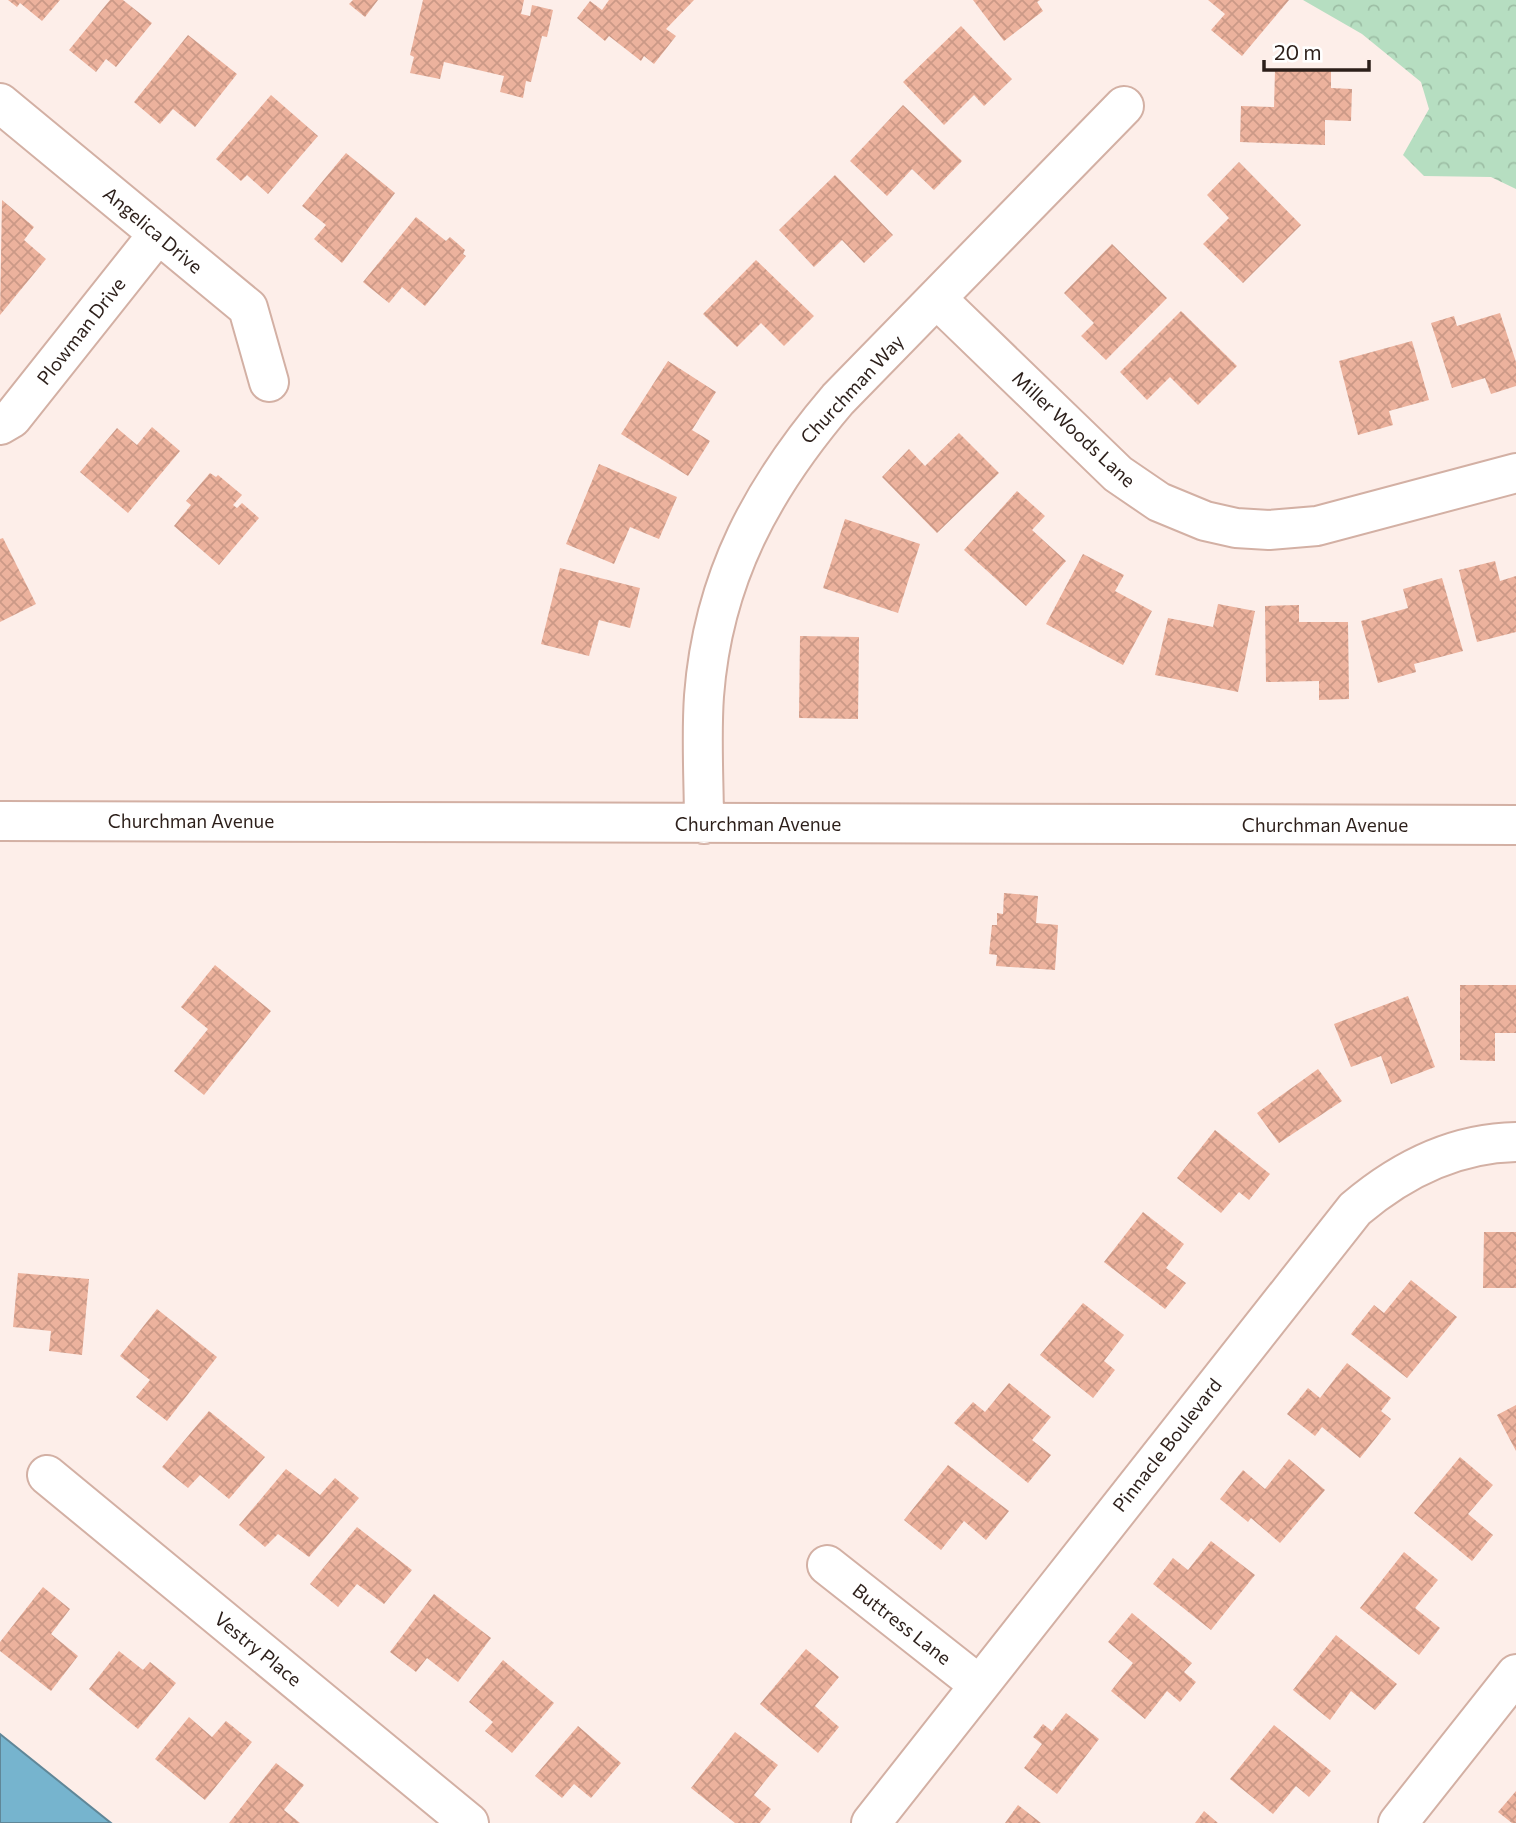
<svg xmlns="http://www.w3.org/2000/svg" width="1516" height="1823" viewBox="0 0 1516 1823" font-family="Commissioner,sans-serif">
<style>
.forest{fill:url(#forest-crowns)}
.water{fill:#76b4ce;stroke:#608798;stroke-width:2}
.building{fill:url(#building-cross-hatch)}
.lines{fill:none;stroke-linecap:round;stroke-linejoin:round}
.minor-casing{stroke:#d3b0a4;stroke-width:42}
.minor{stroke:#fff;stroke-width:38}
.labels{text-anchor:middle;stroke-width:7;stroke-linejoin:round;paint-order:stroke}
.street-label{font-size:19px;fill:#2c1f1a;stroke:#fff}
</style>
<defs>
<pattern id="forest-crowns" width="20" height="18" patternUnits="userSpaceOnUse" patternTransform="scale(1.75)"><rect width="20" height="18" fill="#b6dec1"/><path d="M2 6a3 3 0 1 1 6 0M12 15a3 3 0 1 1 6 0" fill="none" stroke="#9dbea5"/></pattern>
<pattern id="building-cross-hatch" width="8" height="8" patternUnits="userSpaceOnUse" patternTransform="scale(1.75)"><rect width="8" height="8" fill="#ecb29d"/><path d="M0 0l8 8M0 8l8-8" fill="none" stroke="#cb9987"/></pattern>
</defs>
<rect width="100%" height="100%" fill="#fdeee9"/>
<path class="forest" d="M1303,0H1516V189L1491,177L1424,176L1403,155L1429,109L1421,82L1362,34Z"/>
<path class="water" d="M0,1734L111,1823H0Z"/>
<path class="building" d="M8,0H60L42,21L20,3L17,7Z
M110,0H123L152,23L116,67L106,59L96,72L69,50Z
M353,0H378L365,17L349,4Z
M423,0H524L521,14L530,16L532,5L553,10L547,37L542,36L531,82L526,81L523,98L500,92L504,76L444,62L440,79L410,73L414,57L410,55Z
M609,0H694L666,29L676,36L654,64L644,56L641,61L609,36L605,41L577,18L590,1L602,10Z
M973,0H1040L1037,2L1043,11L1004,41Z
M1208,0H1289L1242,56L1211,30L1225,14Z
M961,26L1012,79L984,106L974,95L944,125L903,82Z
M188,35L237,74L195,127L173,109L160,124L134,102Z
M1275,70L1331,71V88L1352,89L1351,121L1325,120V145L1240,142L1241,106L1274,107Z
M271,95L318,136L268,194L247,175L241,181L216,159Z
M903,105L962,161L934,190L912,169L887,196L850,161Z
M346,153L395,193L342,263L314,239L326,225L302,206Z
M1239,162L1301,225L1243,283L1203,244L1229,218L1207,195Z
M835,175L893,235L864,263L842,240L814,267L779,230Z
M2,200L34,227L24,240L46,259L0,315Z
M416,217L446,241L450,237L465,250L463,254L466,256L425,306L402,287L389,303L363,282Z
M1112,244L1167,298L1106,360L1081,336L1094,323L1064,293Z
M756,260L814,316L784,346L761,323L737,347L703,314Z
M1181,311L1237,366L1198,405L1170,377L1147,400L1120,372Z
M1500,313L1516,362V386L1491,394L1485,378L1452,388L1431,323L1454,316L1457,326Z
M1412,341L1429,400L1389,411L1393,425L1358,435L1339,361Z
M668,361L716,392L692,430L710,441L688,476L621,434Z
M152,427L180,451L128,513L80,472L117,428L137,445Z
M959,433L999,473L937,533L882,477L909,449L925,466Z
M599,464L677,497L659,539L630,527L614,564L566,544Z
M210,473L216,477L218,475L242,495L233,505L237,508L242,503L259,518L219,565L174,526L191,505L186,501Z
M1017,491L1045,516L1032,530L1066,561L1026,606L964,550Z
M845,519L920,544L898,613L823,588Z
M3,538L36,604L0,622V539Z
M1083,554L1124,575L1115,591L1152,611L1123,665L1046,624Z
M1495,561L1500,581L1516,576V632L1477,642L1459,570Z
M560,568L640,588L630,628L599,620L589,656L541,644Z
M1442,578L1463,651L1414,664L1416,672L1378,683L1361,621L1408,608L1403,589Z
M1218,604L1255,611L1238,692L1155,675L1168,618L1213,627Z
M1299,605V622H1348L1349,699L1319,700V681L1266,682L1265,606Z
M800,636L859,637L858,719L799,718Z
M1004,893L1038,896L1036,923L1058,925L1055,970L996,966L997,955L989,954L992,925H997V913L1003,914Z
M215,965L271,1011L204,1095L174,1071L208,1029L181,1007Z
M1460,985H1516V1033H1495V1061L1460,1060Z
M1408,996L1435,1067L1391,1084L1381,1056L1351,1067L1334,1024Z
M1318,1069L1342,1101L1279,1143L1257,1113Z
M1215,1130L1270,1174L1249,1200L1239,1192L1221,1213L1177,1178Z
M1143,1212L1184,1244L1166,1268L1186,1283L1165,1309L1104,1262Z
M1484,1232H1516V1288H1483Z
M18,1273L89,1279L82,1355L49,1351L51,1331L13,1327Z
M1411,1280L1457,1317L1407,1378L1351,1334L1374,1305L1384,1313Z
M1083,1303L1124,1335L1104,1361L1115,1370L1093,1398L1040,1355Z
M157,1309L217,1357L167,1421L136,1397L150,1380L120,1356Z
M1347,1363L1391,1398L1381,1411L1391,1419L1360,1458L1322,1427L1315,1436L1287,1414L1308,1388L1320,1398Z
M1009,1383L1051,1417L1032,1440L1051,1455L1028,1483L954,1423L973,1402L985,1412Z
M1516,1405V1451L1497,1415Z
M209,1411L265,1457L229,1499L200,1475L188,1488L162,1467Z
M1460,1457L1493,1485L1468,1514L1493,1535L1472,1561L1414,1513Z
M1289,1459L1325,1490L1280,1543L1251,1518L1248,1522L1220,1499L1243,1470L1265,1489Z
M948,1465L1009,1511L986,1540L964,1521L941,1550L904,1520Z
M286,1469L320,1495L335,1478L359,1498L309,1557L278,1534L265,1547L239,1525Z
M357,1527L412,1570L384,1604L357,1584L338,1607L310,1584Z
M1211,1541L1255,1575L1211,1630L1153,1584L1173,1558L1188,1570Z
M1404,1552L1438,1580L1415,1608L1440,1628L1419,1655L1360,1608Z
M43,1587L70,1609L51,1634L78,1656L51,1691L0,1651V1642Z
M434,1594L491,1638L458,1682L427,1658L416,1672L390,1652Z
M1132,1613L1192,1663L1184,1672L1196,1682L1180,1702L1167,1691L1145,1719L1111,1691L1133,1663L1108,1642Z
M1336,1635L1397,1684L1375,1710L1351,1691L1330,1720L1293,1690Z
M806,1649L839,1677L815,1706L839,1727L818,1753L760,1704Z
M119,1651L143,1670L150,1662L176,1683L138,1729L89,1689Z
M503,1660L554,1703L512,1753L485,1731L493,1722L469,1702Z
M1066,1713L1099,1739L1057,1794L1024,1768L1042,1744L1033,1737L1043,1724L1052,1731Z
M189,1717L212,1737L226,1721L252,1742L205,1800L155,1759Z
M1274,1725L1331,1771L1309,1797L1296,1786L1273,1814L1230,1779Z
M578,1726L621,1763L591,1798L574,1784L562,1798L535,1776Z
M735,1732L778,1765L754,1795L771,1809L760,1823H735L691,1788Z
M276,1763L304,1785L284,1810L300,1823H229Z
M1516,1791V1823H1512L1498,1812Z
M1018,1805L1041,1823H1005Z
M1204,1811L1218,1823H1195Z"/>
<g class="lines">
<g class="minor-casing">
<path id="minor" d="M0,103L248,308L269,382
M937,299L1118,474L1159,502L1205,521L1236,528L1269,530L1317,526L1516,473
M0,425L12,418L158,234
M0,821L1516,825
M704,824C704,782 701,738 704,696C713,577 763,487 838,399L1124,106
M47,1475L469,1823
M827,1565L978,1684
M871,1823L1355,1209C1401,1170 1455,1143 1516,1142
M1398,1823L1516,1674"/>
</g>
<use href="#minor" class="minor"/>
</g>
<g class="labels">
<g class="street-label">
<text transform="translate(153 230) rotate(40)" y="7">Angelica Drive</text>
<text transform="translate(81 331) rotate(-52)" y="7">Plowman Drive</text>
<text transform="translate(852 389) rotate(-47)" y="7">Churchman Way</text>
<text transform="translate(1074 429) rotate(43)" y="7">Miller Woods Lane</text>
<text x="191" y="828">Churchman Avenue</text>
<text x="758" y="831">Churchman Avenue</text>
<text x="1325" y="832">Churchman Avenue</text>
<text transform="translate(1167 1445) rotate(-52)" y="7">Pinnacle Boulevard</text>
<text transform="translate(902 1624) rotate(38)" y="7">Buttress Lane</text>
<text transform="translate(258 1649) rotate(39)" y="7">Vestry Place</text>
</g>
</g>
<path d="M1264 60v10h105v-10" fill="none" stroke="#2c1f1a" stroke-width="3.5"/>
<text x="1274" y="60" font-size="21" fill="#2c1f1a" stroke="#ffffff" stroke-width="5" paint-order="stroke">20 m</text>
</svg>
